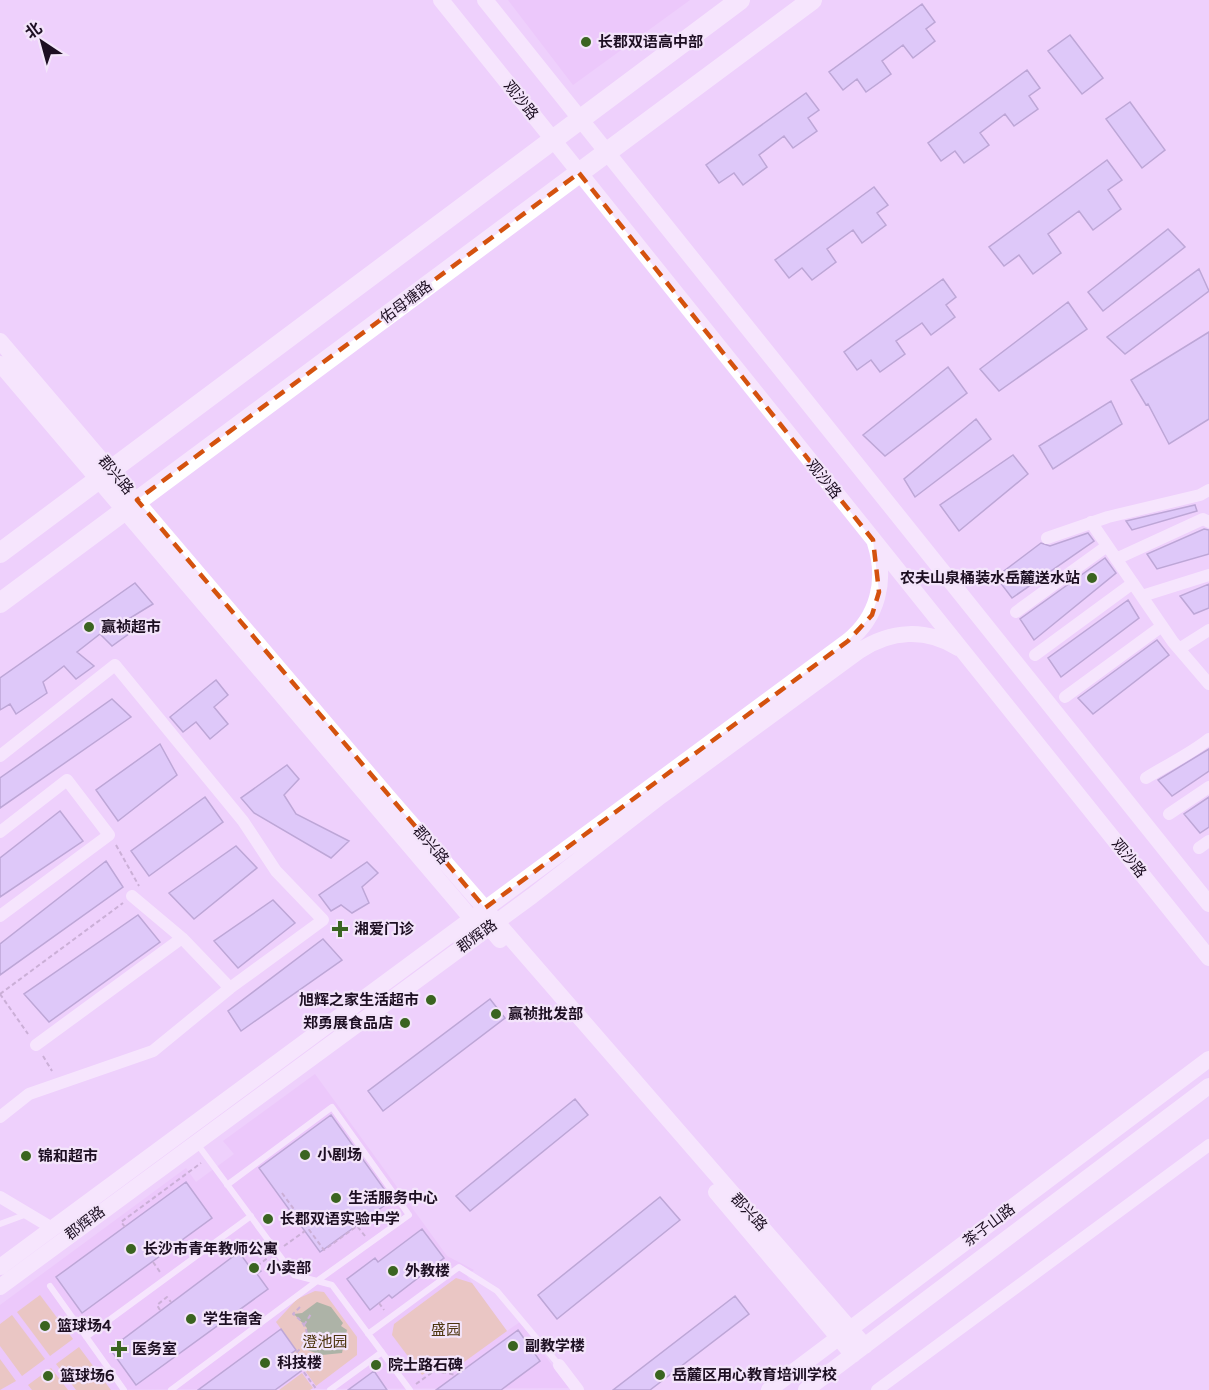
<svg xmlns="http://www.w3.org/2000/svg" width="1209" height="1390" viewBox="0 0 1209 1390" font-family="'Varela Round','Noto Sans SC',sans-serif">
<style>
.built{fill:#e8befa}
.green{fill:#e4ba80}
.water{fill:#5e9140}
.building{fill:#cbbff5;stroke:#8174aa;stroke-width:1.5}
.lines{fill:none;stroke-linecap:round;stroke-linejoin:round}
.path{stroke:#9f87aa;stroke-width:2;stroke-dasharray:4.5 3;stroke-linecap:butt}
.lane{stroke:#fff;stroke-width:6}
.street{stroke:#fff;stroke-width:12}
.secondary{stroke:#fff;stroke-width:16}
.primary{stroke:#fff;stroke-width:20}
.marked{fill:none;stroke:#d4520e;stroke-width:4.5;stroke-dasharray:12 8;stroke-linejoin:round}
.poi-dot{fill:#3a6420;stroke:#f3e4fa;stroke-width:2}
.labels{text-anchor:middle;stroke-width:4.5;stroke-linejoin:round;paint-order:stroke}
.poi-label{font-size:15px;font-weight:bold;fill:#1d0f22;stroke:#f3e4fa;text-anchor:start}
.street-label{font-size:15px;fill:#1d0f22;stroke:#f3e4fa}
.park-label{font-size:15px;fill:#4c340e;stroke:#f3e4fa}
</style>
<rect width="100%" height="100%" fill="#eed0fc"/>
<path class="built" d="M508,0H690L573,85Z
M315,1074L447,1256L474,1270L467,1276L507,1331L520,1322L569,1388L0,1390V1305L186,1168L196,1182L234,1154L223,1141Z"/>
<path class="green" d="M456,1278L472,1283L507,1331L453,1370L434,1367L422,1375L392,1335L394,1324Z
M315,1291L324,1292L357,1337V1355L316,1386L292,1353L296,1350L276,1322L297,1299Z
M40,1295L73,1339L50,1356L17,1312Z
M12,1315L45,1359L22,1376L0,1346V1324Z
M79,1347L111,1390H76L56,1364Z
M0,1359L16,1381L0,1390Z
M51,1368L68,1390H32L28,1385Z
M302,1373L313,1388L310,1390H279Z"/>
<path class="water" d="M317,1302L331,1307L343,1323L341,1326L347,1330L342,1353L322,1355L304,1349L307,1328L294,1314L302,1313Z"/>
<path class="building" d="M922,4L935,22L926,29L935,41L913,58L903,45L882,61L891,74L866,92L857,79L843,90L829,72Z
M1070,35L1103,78L1082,94L1048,51Z
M1027,70L1040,88L1029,96L1038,109L1014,126L1005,114L980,133L989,145L964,163L955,151L941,161L928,143Z
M806,93L819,110L808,118L817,131L793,148L784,136L759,155L767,167L743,185L734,173L719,183L706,165Z
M1130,102L1165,150L1142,168L1106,119Z
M1107,160L1122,180L1108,190L1121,209L1093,230L1079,211L1048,234L1061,253L1033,274L1019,255L1004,266L989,247Z
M874,187L888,205L877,213L886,225L862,243L853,230L827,249L836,262L812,280L802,268L789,278L775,260Z
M1168,229L1185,247L1103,311L1088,292Z
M1199,269L1209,291L1125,354L1107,337Z
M943,279L956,297L946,305L955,317L931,335L922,323L896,341L905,354L880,372L871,360L857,370L844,352Z
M1068,302L1087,329L999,391L980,369Z
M1209,332V419L1169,444L1148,404L1146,405L1131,380Z
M948,367L967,393L885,456L863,435Z
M1111,401L1122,424L1053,469L1039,446Z
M976,419L991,439L915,497L904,479Z
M1013,455L1028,474L959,531L940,505Z
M1195,505L1197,511L1132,530L1126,521Z
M1204,529L1209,530V554L1157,569L1147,554Z
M1088,533L1094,541L1012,598L996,577L1041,543L1050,546Z
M1105,558L1116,573L1034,640L1020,619Z
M135,583L153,604L122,623L130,633L112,646L100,634L77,652L94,666L76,679L64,666L43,682L47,693L16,714L10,704L0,710V678Z
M1209,584V608L1194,614L1180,596Z
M1128,600L1139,618L1061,677L1048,658Z
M1157,640L1169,655L1093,714L1078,698Z
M216,680L228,695L214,707L228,724L210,739L196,722L183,732L170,717Z
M112,699L131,717L0,808V778Z
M160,744L177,775L118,821L96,790Z
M1209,749V771L1172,796L1158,780Z
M287,765L299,779L284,795L296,814L349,841L331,858L254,813L241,798Z
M205,797L223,822L149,876L131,851Z
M1209,797V827L1200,833L1184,814Z
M60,811L83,841L0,897V858Z
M236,846L257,868L194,919L169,893Z
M106,861L123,887L0,975V944Z
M367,862L378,873L362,887L369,903L352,913L341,905L331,911L319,895Z
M273,900L295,923L238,968L214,941Z
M138,915L160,942L49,1022L24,994Z
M323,939L342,960L241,1031L228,1011Z
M490,999L505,1018L383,1111L368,1091Z
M575,1099L588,1115L470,1211L456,1196Z
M331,1115L392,1200L320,1252L259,1168Z
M186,1182L212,1218L82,1313L56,1277Z
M660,1197L680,1220L557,1319L538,1295Z
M422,1229L444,1258L392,1298L389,1295L370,1310L347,1279L375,1258L378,1262Z
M239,1252L249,1266L254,1262L261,1271L257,1274L268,1289L136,1385L110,1349Z
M735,1296L749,1314L650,1390H613Z
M281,1329L296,1350L289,1355L301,1371L275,1390H198Z
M518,1330L540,1361L501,1390H436Z
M374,1371L387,1390H348Z"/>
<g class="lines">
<path class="path" d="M116,845L139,886
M0,994L123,903
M0,994L28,1034
M43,1056L52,1071
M282,1193L324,1250L357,1226L365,1236
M125,1227L121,1222L201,1163
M284,1246L305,1231
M153,1262L160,1272
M257,1266L269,1257
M379,1303L384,1310
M300,1307L293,1314C312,1328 311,1342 292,1356L317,1390
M160,1310L157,1305L167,1297L171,1302
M304,1325L311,1314
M416,1384L434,1371L457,1375"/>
<path class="lane" d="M198,1145L294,1275L317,1281L409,1215L332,1107L227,1185
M0,1224L27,1214
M50,1286L124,1390
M368,1334L459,1267L497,1291L559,1365
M86,1337L251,1216
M171,1390L317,1281L332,1285L410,1390
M330,1390L382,1352"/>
<path class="street" d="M1091,522L1173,642L1209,684
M1047,538L1108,517L1200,495L1209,490
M1116,559L1203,519L1209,522
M1142,596L1209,575
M1016,612L1107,546
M1179,649L1209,630
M1035,655L1133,583
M1065,697L1162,626
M0,756L115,665L243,821L276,871L323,920L230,988L153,1051L29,1094L0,1117
M1146,778C1168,764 1189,755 1209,739
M1169,814L1209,787
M0,832L67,780L109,835L0,916
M1199,848L1209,841
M182,938L230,988
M36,1045L182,938L132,896
M0,1197L52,1228
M559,1365L578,1390
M877,1390L1209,1145"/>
<path class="secondary" d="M441,0L1209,958
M485,0L1209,904
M0,341L389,798L865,1346
M0,364L471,918L489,927L500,940
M716,1192L853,1355
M0,1267L848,641C878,617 887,580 875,543
M0,1287L532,896L661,796L859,651C891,630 926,628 958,648
M769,1390L1209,1059
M806,1390L1209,1086"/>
<path class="primary" d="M0,553L740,0
M0,603L812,0"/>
</g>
<path d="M0 0H1209V1390H0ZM579,173L873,540L879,592L872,615L848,641L485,908L137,500Z" fill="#eed0fc" fill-opacity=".55" fill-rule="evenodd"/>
<path class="marked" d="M579,173L873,540L879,592L872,615L848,641L485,908L137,500Z"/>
<g class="poi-dot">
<circle cx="586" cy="42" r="6"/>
<circle cx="1092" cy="578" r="6"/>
<circle cx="89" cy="627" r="6"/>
<path d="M337 920h6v6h6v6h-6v6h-6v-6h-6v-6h6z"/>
<circle cx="431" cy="1000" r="6"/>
<circle cx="496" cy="1014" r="6"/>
<circle cx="405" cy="1023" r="6"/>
<circle cx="305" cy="1155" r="6"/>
<circle cx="26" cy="1156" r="6"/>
<circle cx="336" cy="1198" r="6"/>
<circle cx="268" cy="1219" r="6"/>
<circle cx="131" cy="1249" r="6"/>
<circle cx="254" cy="1268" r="6"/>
<circle cx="393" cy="1271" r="6"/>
<circle cx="191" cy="1319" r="6"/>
<circle cx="45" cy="1326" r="6"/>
<circle cx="513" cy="1346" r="6"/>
<path d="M116 1340h6v6h6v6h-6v6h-6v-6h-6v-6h6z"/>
<circle cx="265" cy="1363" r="6"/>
<circle cx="376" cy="1365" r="6"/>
<circle cx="660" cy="1375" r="6"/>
<circle cx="48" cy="1376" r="6"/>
</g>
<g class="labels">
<g class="poi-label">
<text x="598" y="47">长郡双语高中部</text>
<text x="1080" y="583" text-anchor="end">农夫山泉桶装水岳麓送水站</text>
<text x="101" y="632">赢祯超市</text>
<text x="354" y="934">湘爱门诊</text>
<text x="419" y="1005" text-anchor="end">旭辉之家生活超市</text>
<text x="508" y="1019">赢祯批发部</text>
<text x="393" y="1028" text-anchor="end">郑勇展食品店</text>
<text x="317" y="1160">小剧场</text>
<text x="38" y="1161">锦和超市</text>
<text x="348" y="1203">生活服务中心</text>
<text x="280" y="1224">长郡双语实验中学</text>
<text x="143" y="1254">长沙市青年教师公寓</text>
<text x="266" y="1273">小卖部</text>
<text x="405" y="1276">外教楼</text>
<text x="203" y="1324">学生宿舍</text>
<text x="57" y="1331">篮球场4</text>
<text x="525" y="1351">副教学楼</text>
<text x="132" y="1354">医务室</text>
<text x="277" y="1368">科技楼</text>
<text x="388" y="1370">院士路石碑</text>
<text x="672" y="1380">岳麓区用心教育培训学校</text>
<text x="60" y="1381">篮球场6</text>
</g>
<g class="street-label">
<text transform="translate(521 100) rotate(51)" y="5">观沙路</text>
<text transform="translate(406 302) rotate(-37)" y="5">佑母塘路</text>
<text transform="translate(116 475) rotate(50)" y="5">郡兴路</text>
<text transform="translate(824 479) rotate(51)" y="5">观沙路</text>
<text transform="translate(431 845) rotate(49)" y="5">郡兴路</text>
<text transform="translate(1129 858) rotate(51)" y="5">观沙路</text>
<text transform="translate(477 936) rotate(-36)" y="5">郡辉路</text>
<text transform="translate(749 1212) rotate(47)" y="5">郡兴路</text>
<text transform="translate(85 1223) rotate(-37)" y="5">郡辉路</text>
<text transform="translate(989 1225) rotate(-37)" y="5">茶子山路</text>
</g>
<g class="park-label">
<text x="446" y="1335">盛园</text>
<text x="325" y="1347">澄池园</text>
</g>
</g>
<g transform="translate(42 42) rotate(324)" stroke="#f3e4fa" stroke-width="4.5" paint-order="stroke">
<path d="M0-4.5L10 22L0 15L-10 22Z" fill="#1d0f22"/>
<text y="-9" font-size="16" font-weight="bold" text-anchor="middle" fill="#1d0f22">北</text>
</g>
</svg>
